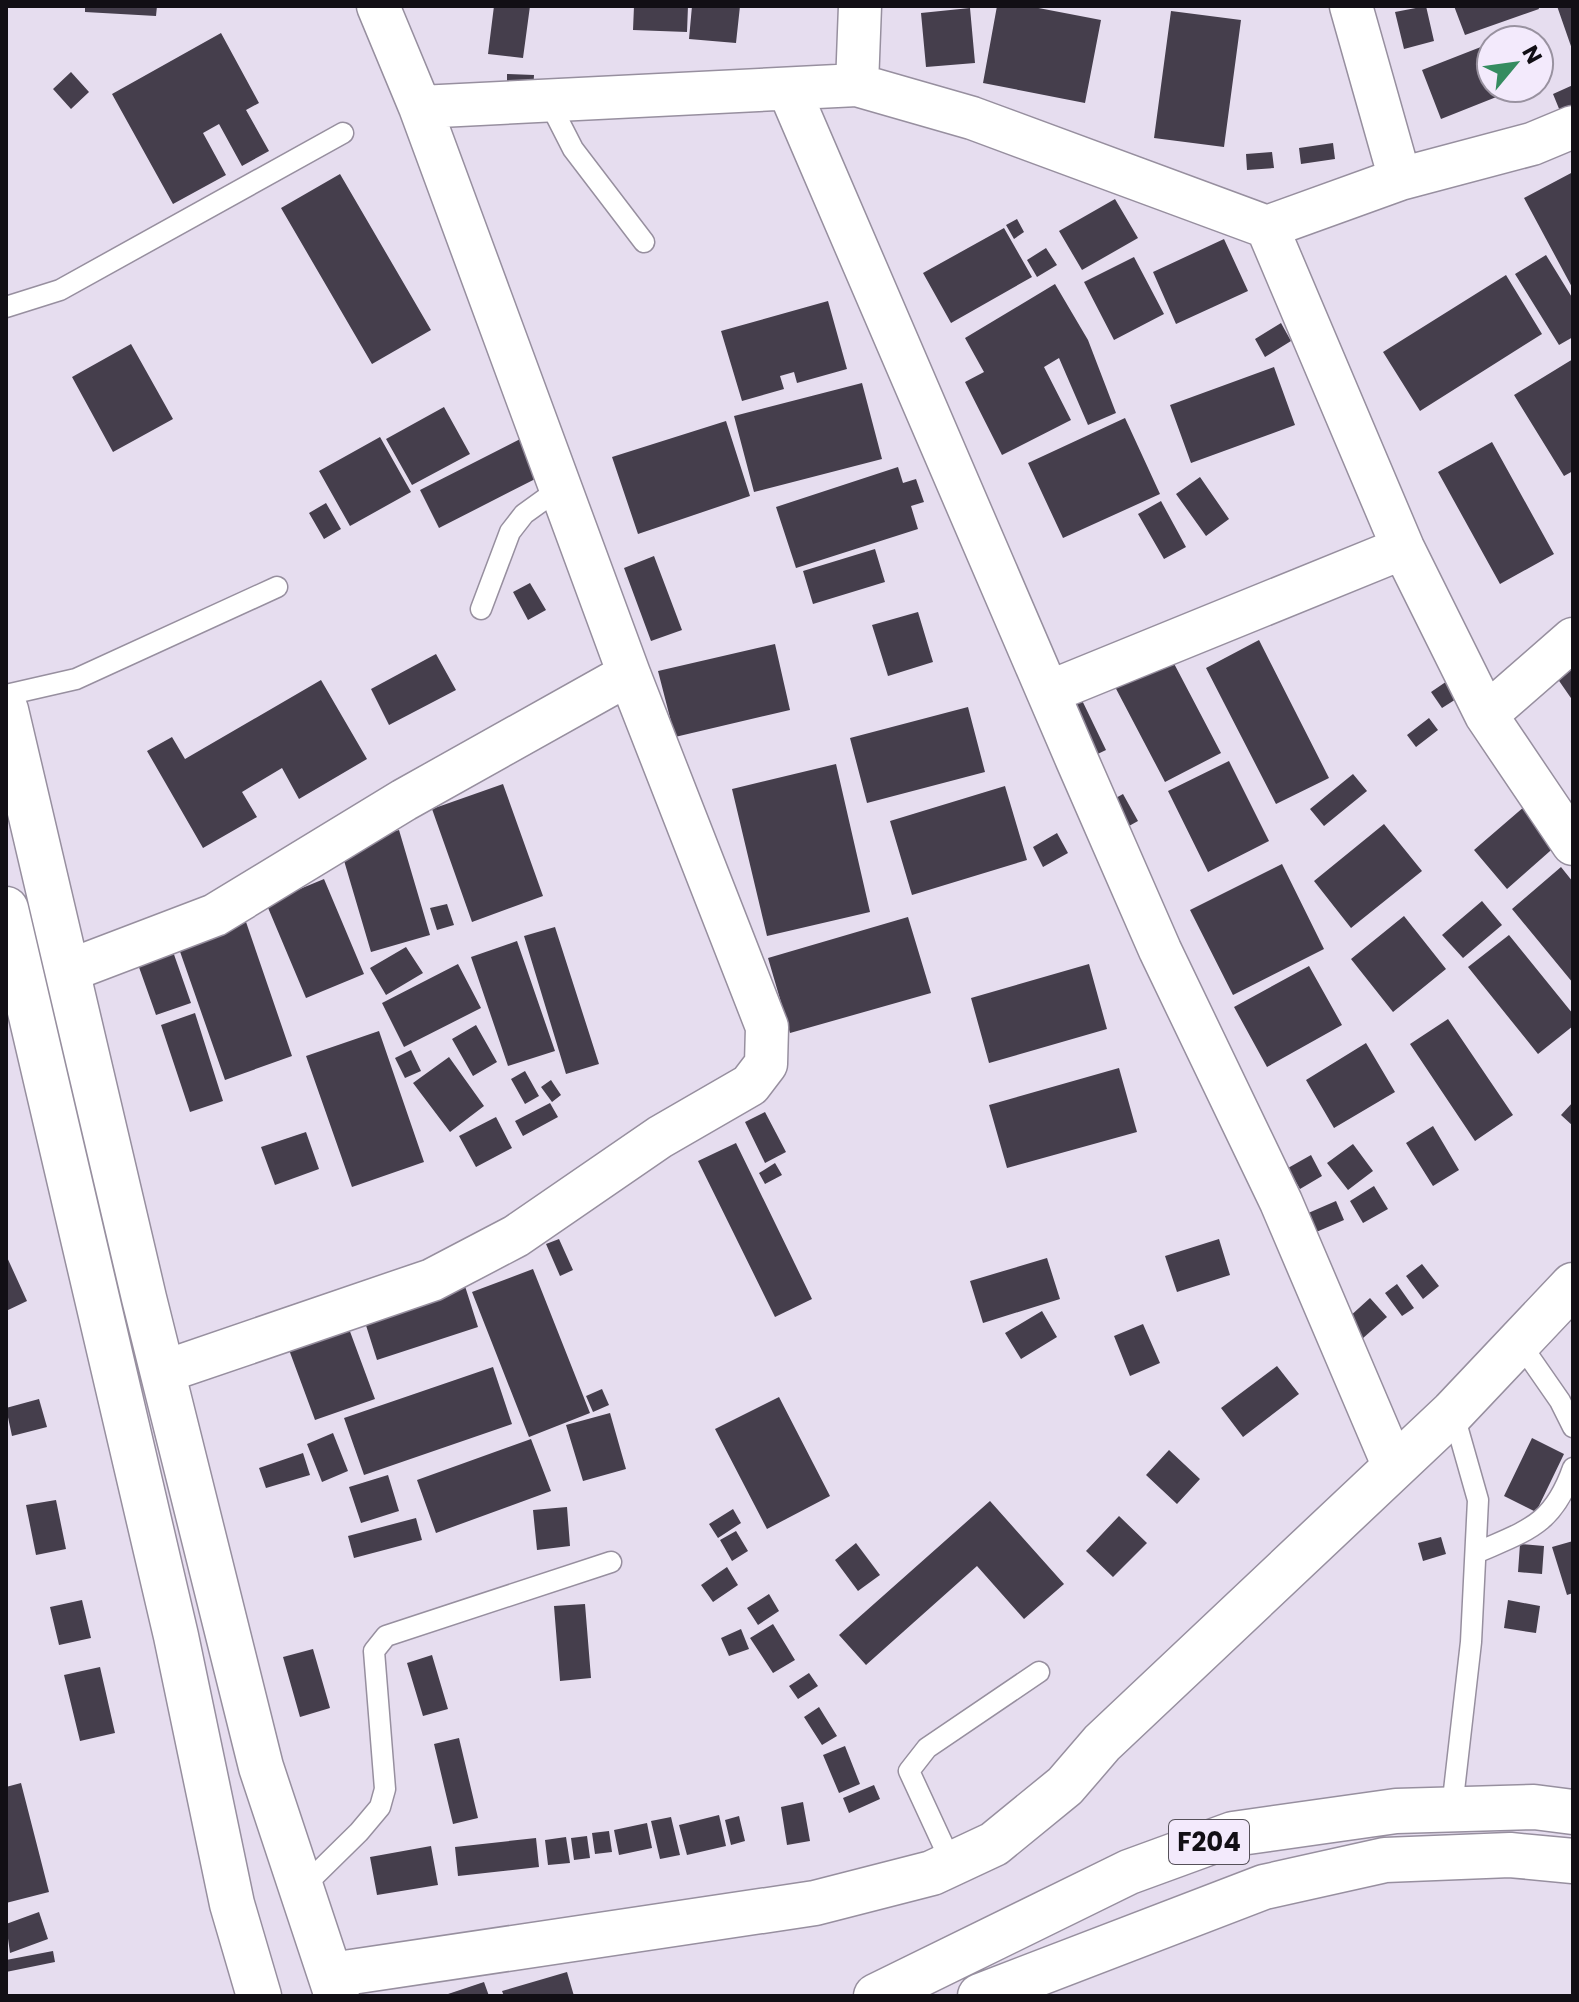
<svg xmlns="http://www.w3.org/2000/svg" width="1579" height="2002" viewBox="0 0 1579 2002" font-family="Poppins,sans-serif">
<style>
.building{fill:#453e4c}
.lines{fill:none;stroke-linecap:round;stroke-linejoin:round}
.lane-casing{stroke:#978f9f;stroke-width:23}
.street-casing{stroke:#978f9f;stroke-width:45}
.secondary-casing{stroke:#978f9f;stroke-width:47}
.primary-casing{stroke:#978f9f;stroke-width:47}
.lane{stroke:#fff;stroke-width:20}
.street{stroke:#fff;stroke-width:42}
.secondary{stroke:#fff;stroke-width:44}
.primary{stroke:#fff;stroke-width:44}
.labels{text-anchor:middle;stroke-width:8;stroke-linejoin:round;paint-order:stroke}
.shield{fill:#f3eafc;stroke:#56515a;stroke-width:2}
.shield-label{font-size:26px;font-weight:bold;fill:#120f15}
</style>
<rect width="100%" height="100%" fill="#e6ddef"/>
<path class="building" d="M85,6H157L156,16L85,12Z
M494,6H530L523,58L488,54Z
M634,6H688L687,32L633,30Z
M692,6H740L736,43L689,39Z
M997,6H1028L1101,20L1085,103L983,83Z
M1426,6L1434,41L1404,49L1395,12Z
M1454,6H1538L1539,9L1465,35Z
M1557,6H1573V52Z
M970,8L975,63L926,67L921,13Z
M1171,11L1241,20L1224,147L1154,138Z
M1530,28L1535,40H1499Z
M221,33L259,103L246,110L269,151L242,166L219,124L203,133L226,175L173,204L112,94Z
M1491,43V88H1519L1441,119L1422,70Z
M1539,51L1549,77L1539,81Z
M71,72L89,92L71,109L53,89Z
M507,74L534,75L533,92L507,91Z
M1573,85V112L1562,116L1553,94Z
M1333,143L1335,159L1301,164L1299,148Z
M1272,152L1274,168L1247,170L1246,154Z
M1573,172V289L1524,198Z
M340,174L431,330L372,364L281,208Z
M1115,199L1138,238L1082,270L1059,231Z
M1017,219L1024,232L1014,239L1006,225Z
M1004,228L1032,277L951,323L923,273Z
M1224,239L1248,291L1176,324L1153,272Z
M1046,248L1057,265L1037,277L1027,260Z
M1546,255L1573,299V337L1559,345L1515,274Z
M1134,257L1164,314L1114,340L1084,282Z
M1506,275L1542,334L1420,411L1383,352Z
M1055,284L1088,340L1116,413L1088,425L1059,358L1044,367L1071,420L1002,455L965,382L984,372L965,338Z
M828,301L847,369L797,383L794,372L780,376L784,389L742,401L721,331Z
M1281,323L1291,341L1265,357L1255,339Z
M131,344L173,419L113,452L72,377Z
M1573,359V471L1564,476L1514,395Z
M1274,367L1295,425L1191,463L1170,405Z
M862,383L882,459L754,492L734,416Z
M444,407L470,454L412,485L386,439Z
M1125,418L1160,494L1063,538L1028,463Z
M726,421L750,496L638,534L612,457Z
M528,435L547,473L439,528L420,490Z
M380,437L411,492L350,526L319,471Z
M1492,442L1554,554L1500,584L1438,472Z
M898,467L903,483L916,479L924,502L911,506L918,529L796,568L776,507Z
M1200,477L1229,519L1206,536L1176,494Z
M1161,501L1186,547L1164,559L1138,514Z
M326,503L341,529L324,539L309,513Z
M875,549L885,582L813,604L803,571Z
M654,556L682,630L651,641L624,568Z
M530,583L546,610L528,620L513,592Z
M918,612L933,662L888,676L872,625Z
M1259,640L1329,778L1276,804L1206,668Z
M775,644L790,710L675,737L658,671Z
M436,654L456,690L389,725L371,689Z
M1169,654L1221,753L1165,782L1113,683Z
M1573,663V701L1555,675Z
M1453,677L1464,694L1442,708L1431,692Z
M321,680L367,759L299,799L282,768L242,792L257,817L203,848L147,751L172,737L185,759Z
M1079,694L1106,750L1085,760L1059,704Z
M968,707L985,772L867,803L850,738Z
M1429,718L1438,730L1416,747L1407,735Z
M1229,761L1269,841L1208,872L1168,791Z
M836,764L870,912L767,936L732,789Z
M1353,774L1367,791L1324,826L1310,809Z
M503,784L543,896L472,922L432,809Z
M1005,786L1027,860L912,895L890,821Z
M1123,794L1138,821L1120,831L1105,804Z
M1525,806L1558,844L1507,889L1474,850Z
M1384,824L1422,871L1351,928L1314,881Z
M399,830L430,935L371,952L340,847Z
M1057,833L1068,853L1043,867L1033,847Z
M1282,864L1324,949L1233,995L1190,910Z
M1561,867L1573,882V983L1512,909Z
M324,879L364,974L306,998L266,903Z
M1482,901L1502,925L1463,958L1442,935Z
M447,904L454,925L437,930L430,908Z
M1404,916L1446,969L1393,1012L1351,959Z
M908,917L931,993L790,1033L768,958Z
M245,919L292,1056L225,1080L177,943Z
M555,927L599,1064L566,1074L524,936Z
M1509,935L1573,1014V1026L1538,1054L1468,967Z
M517,941L555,1051L508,1066L471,957Z
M170,943L191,1003L156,1015L135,956Z
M406,947L423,973L386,995L370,968Z
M458,964L481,1008L404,1047L382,1003Z
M1089,964L1107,1029L989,1063L971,998Z
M1309,966L1342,1025L1267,1067L1234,1007Z
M195,1013L223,1101L190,1112L161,1025Z
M1448,1019L1513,1115L1475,1141L1410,1044Z
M476,1025L497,1062L473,1076L452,1039Z
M379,1031L424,1162L352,1187L306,1056Z
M1366,1043L1395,1092L1334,1128L1306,1080Z
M411,1050L421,1071L405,1078L395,1058Z
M449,1057L484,1106L450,1132L413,1083Z
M1119,1068L1137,1132L1007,1168L989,1105Z
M525,1071L539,1096L525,1104L511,1079Z
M551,1080L561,1095L552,1102L541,1087Z
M1573,1102V1126L1561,1115Z
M550,1103L558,1117L523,1136L515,1121Z
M765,1112L786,1152L765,1163L745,1122Z
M496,1117L512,1148L476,1167L459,1136Z
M1433,1126L1459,1170L1433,1186L1406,1143Z
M306,1132L319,1169L275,1185L261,1147Z
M736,1143L812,1299L775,1317L698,1161Z
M1353,1144L1373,1171L1348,1190L1327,1163Z
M1311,1155L1322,1176L1300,1189L1288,1168Z
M775,1163L782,1175L765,1184L759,1173Z
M1374,1186L1388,1209L1363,1223L1350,1201Z
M1336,1201L1344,1220L1314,1233L1306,1214Z
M559,1239L573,1270L560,1276L546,1244Z
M1219,1239L1230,1275L1177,1292L1165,1256Z
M6,1255L27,1301L6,1311Z
M1047,1258L1060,1299L983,1323L970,1281Z
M1422,1264L1439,1286L1423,1299L1406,1276Z
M533,1269L590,1413L529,1437L472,1292Z
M464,1283L478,1327L377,1360L363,1316Z
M1397,1284L1414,1308L1402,1316L1385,1293Z
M1370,1298L1387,1317L1354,1346L1337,1328Z
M1042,1311L1057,1337L1021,1359L1005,1333Z
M345,1318L375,1399L315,1420L285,1339Z
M1143,1324L1160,1363L1130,1376L1114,1336Z
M1277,1366L1299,1394L1243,1437L1221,1408Z
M493,1367L512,1424L364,1475L344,1418Z
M602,1389L609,1405L593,1412L586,1396Z
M779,1397L830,1496L767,1529L715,1429Z
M39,1399L47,1427L12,1436L6,1408Z
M610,1413L626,1469L583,1481L566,1425Z
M333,1433L348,1471L322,1482L307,1444Z
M1532,1438L1564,1454L1536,1512L1504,1496Z
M531,1439L551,1491L436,1533L417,1480Z
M1169,1450L1200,1479L1177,1504L1146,1475Z
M303,1453L310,1475L266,1488L259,1468Z
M388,1475L399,1511L361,1523L349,1487Z
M56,1500L66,1549L36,1555L26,1505Z
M990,1501L1064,1584L1024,1619L977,1566L866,1665L839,1635Z
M567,1507L570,1546L537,1550L533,1510Z
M733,1509L741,1523L718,1538L709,1524Z
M1119,1516L1147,1543L1113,1577L1086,1551Z
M416,1518L422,1540L354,1558L348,1536Z
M736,1531L748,1551L732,1561L720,1540Z
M1441,1537L1446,1554L1423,1561L1418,1543Z
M1573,1541V1593L1567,1595L1552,1547Z
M856,1543L880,1575L858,1591L835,1560Z
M1520,1544L1544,1546L1542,1574L1518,1572Z
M727,1567L738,1585L713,1602L701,1585Z
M769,1594L779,1611L758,1625L747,1608Z
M82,1600L91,1638L59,1645L50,1607Z
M1508,1600L1540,1606L1536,1633L1504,1628Z
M585,1604L591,1678L560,1681L554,1606Z
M773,1624L795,1660L773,1673L750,1638Z
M741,1629L749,1649L729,1656L721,1638Z
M313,1649L330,1708L300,1717L283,1657Z
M432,1655L448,1709L423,1716L407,1663Z
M100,1667L115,1733L80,1741L64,1675Z
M809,1673L818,1686L798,1699L789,1686Z
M819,1707L837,1736L822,1745L804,1717Z
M459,1738L478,1818L453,1824L434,1744Z
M845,1746L860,1784L839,1793L823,1755Z
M21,1783L49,1892L6,1903V1787Z
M874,1785L880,1799L849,1813L843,1798Z
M803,1802L810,1841L787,1845L781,1807Z
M719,1815L726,1846L687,1855L679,1825Z
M739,1816L745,1841L731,1845L725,1820Z
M671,1817L680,1855L660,1859L651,1821Z
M647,1823L652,1848L619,1855L614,1830Z
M609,1831L612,1852L595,1854L592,1833Z
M587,1836L590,1858L574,1860L571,1838Z
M566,1837L570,1863L548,1865L545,1840Z
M536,1838L539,1867L458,1876L455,1847Z
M431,1846L438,1885L377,1895L370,1857Z
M39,1912L48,1939L10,1953L6,1924Z
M53,1951L55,1962L6,1972V1960Z
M567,1972L574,1996H504L502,1991Z
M484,1982L489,1996H445V1995Z"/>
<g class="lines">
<g class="lane-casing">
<path id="lane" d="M549,102L573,149L644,242
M6,307L60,290L343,133
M481,609L510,532L524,514L560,488
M6,695L76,679L277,587
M1519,1342L1560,1401L1573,1427
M1476,1553C1528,1530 1553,1525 1573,1468
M1452,1808L1471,1642L1478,1500L1453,1412
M952,1864L909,1771L927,1748L1039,1672
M302,1888L359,1832L380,1807L385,1789L374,1651L386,1636L611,1562"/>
</g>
<g class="street-casing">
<path id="street" d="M1351,6L1400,179
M857,85L860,6
M789,90L1077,760L1160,950L1281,1202L1394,1467
M420,107L857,85L972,118L1267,227L1400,179L1532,144L1573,127
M1267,227L1403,548L1486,715L1573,844
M1049,692L1403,548
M1486,715L1573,639
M68,971L215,915L404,800L629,674
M163,1372L432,1280L516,1236L660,1137L750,1085L766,1064L767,1027L629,674L420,107L378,6"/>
</g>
<g class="secondary-casing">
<path id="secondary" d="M6,710L144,1298L261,1767L337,1996
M6,909L176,1636L232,1904L259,1996
M331,1975L815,1903L932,1873L994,1844L1065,1786L1102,1743L1453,1412L1573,1285"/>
</g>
<g class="primary-casing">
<path id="primary" d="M876,1996L1129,1872L1233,1834L1396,1811L1534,1807L1573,1812
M980,1996L1264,1887L1385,1860L1510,1855L1573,1861"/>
</g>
<use href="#lane" class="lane"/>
<use href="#street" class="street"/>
<use href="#secondary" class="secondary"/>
<use href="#primary" class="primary"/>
</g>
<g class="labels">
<rect class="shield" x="1169" y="1820" width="80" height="44" rx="6"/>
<g class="shield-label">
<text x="1209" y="1851">F204</text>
</g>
</g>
<rect width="1579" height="2002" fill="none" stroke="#120f15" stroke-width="16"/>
<g transform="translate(1515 64) rotate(61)"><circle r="38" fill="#f3eafc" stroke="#9992a0" stroke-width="2"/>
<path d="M0-6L14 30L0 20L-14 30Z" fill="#358c60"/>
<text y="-12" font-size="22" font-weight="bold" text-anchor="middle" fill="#120f15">N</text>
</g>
</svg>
